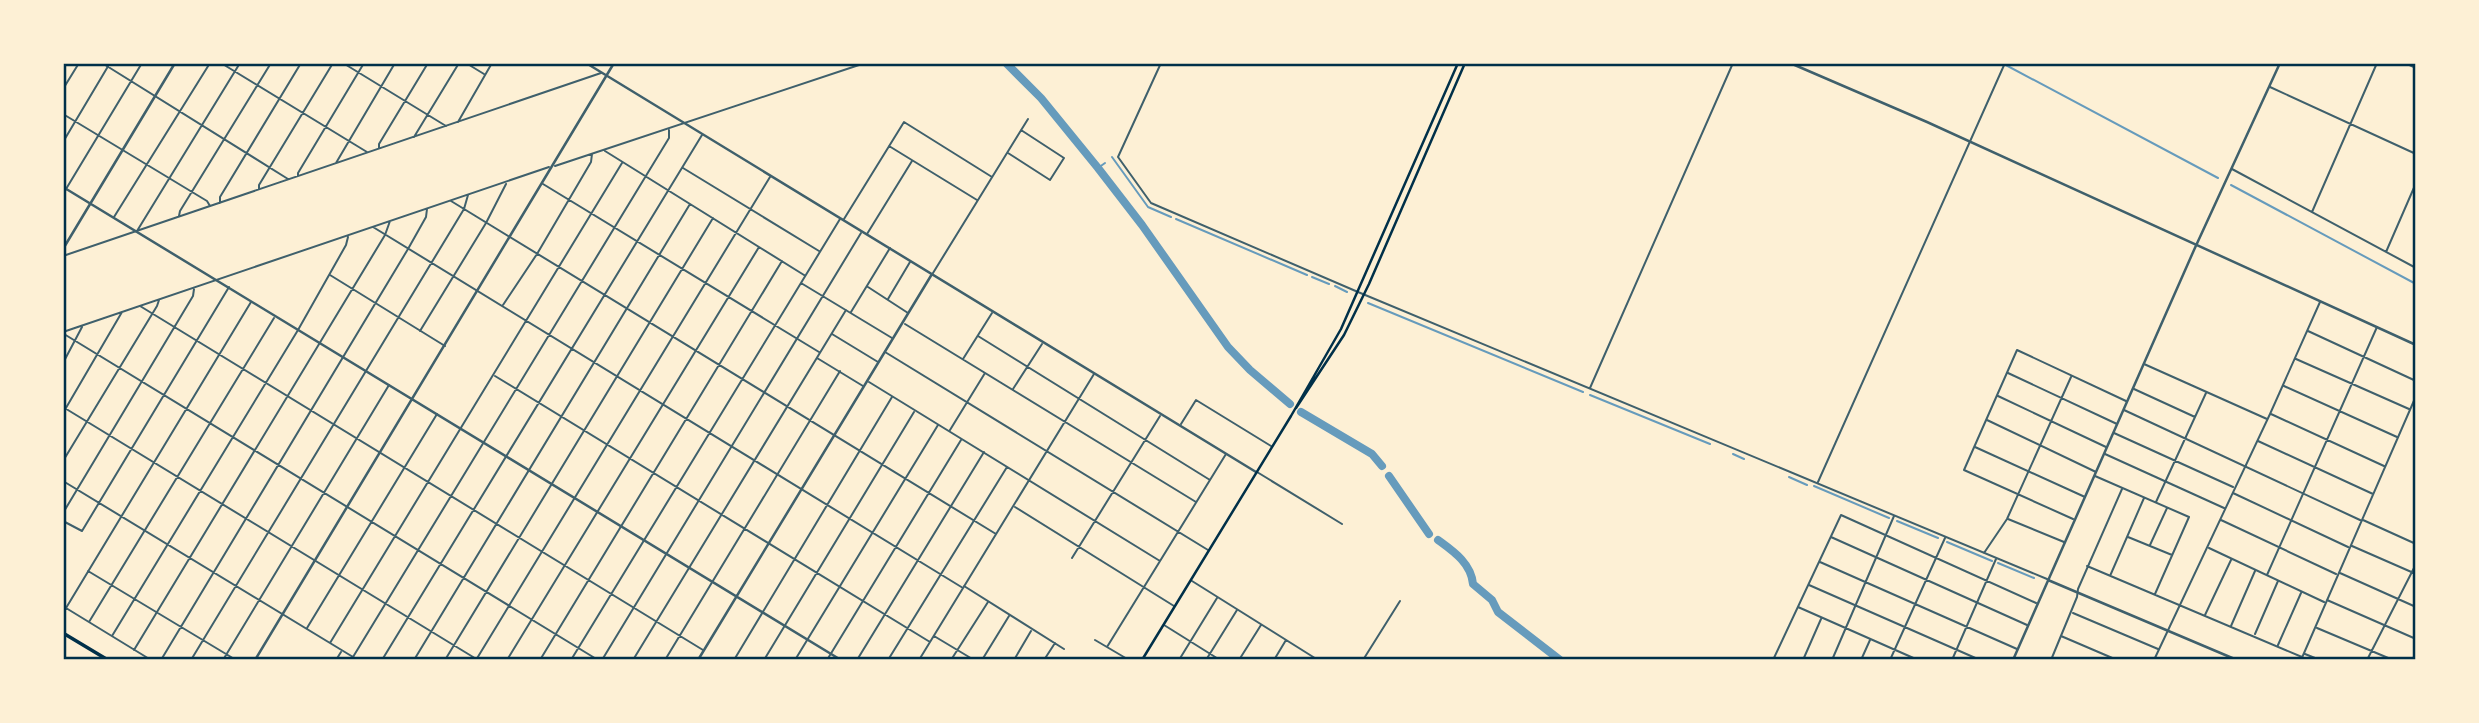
<svg xmlns="http://www.w3.org/2000/svg" width="2479" height="723" viewBox="0 0 2479 723" font-family="'PT Sans Narrow',sans-serif">
<style>
.lines{fill:none;stroke-linecap:round;stroke-linejoin:round}
.stream{stroke:#669bbc;stroke-width:2}
.river{stroke:#669bbc;stroke-width:8}
.minor{stroke:#3f606c;stroke-width:2}
.tertiary{stroke:#3f606c;stroke-width:2.5}
.secondary{stroke:#003049;stroke-width:2.5}
.primary{stroke:#003049;stroke-width:3.5}
.neatline{fill:none;stroke:#003049;stroke-width:2.5}
</style>
<rect width="100%" height="100%" fill="#fdf0d5"/>
<g class="lines">
<path class="stream" d="M2002,63L2218,178
M1112,157L1148,207L1171,217
M1098,168L1105,163
M2231,185L2416,284
M1176,219L1307,275
M1312,277L1329,284
M1335,286L1347,292
M1368,303L1583,392
M1590,395L1710,444
M1733,454L1744,459
M1789,477L1807,485
M1814,486L1889,518
M1897,521L1938,538
M1947,542L1992,561
M1998,563L2034,578
M2412,660L2416,653"/>
<path class="river" d="M1006,63L1041,98L1098,168L1142,225L1228,347L1250,370L1290,404
M1301,412L1372,454L1382,466
M1389,476L1429,534
M1438,540C1453,551 1471,563 1473,584L1492,600L1498,612L1560,660"/>
<path class="minor" d="M102,63L288,179
M221,63L367,152
M343,63L446,126
M466,63L484,74
M1161,63L1118,157L1151,203L1358,292L2047,579
M2405,63L2416,68
M2270,87L2416,154
M63,89L79,63
M63,114L207,201L210,206
M458,122L492,63
M414,137L459,63
M63,142L110,63
M889,146L977,200
M379,148V144L428,63
M605,151L804,275
M1008,153L1050,180L1064,158L1021,130
M336,163L395,63
M555,166L865,63
M683,168L819,251
M2232,169L2416,268
M298,176V173L364,63
M543,184L819,352
M259,189V185L333,63
M63,194L142,63
M451,201L996,534
M220,203V197L301,63
M2312,212L2377,63
M179,216L180,211L271,63
M114,217L210,63
M844,219L904,122L992,177
M373,227L963,588
M137,231L240,63
M867,234L912,161
M2386,252L2416,183
M63,256L601,73
M933,273L1028,119
M330,275L445,346
M801,283L892,338
M868,287L908,313
M888,299L910,262
M503,305L537,254L591,162L592,154
M140,306L703,650
M851,312L890,248
M905,324L1196,502
M420,331L486,223L506,184
M2308,331L2416,381
M63,332L549,167
M64,334L598,660
M832,334L878,362
M978,336L1210,480
M885,352L1208,550
M817,358L863,386
M963,359L992,313
M2296,359L2409,409
M63,363L82,327
M2144,364L2267,419
M2008,373L2117,424
M495,376L930,642
M869,382L1160,561
M2284,386L2397,437
M1590,388L1733,63
M1013,389L1042,344
M2134,389L2195,417
M1998,396L2106,447
M63,407L478,660
M2124,410L2360,520
M63,413L122,312
M2271,414L2384,466
M1987,420L2096,472
M1181,424L1196,400L1271,446
M950,430L985,373
M2114,433L2233,487
M2258,441L2373,494
M1975,447L2085,497
M2105,454L2224,508
M63,461L157,306L159,300
M1257,472L1342,524
M2095,476L2189,517L2155,594
M63,481L358,660
M1818,482L2005,63
M2233,493L2348,547
M2156,502L2206,393
M1015,507L1174,606
M63,513L193,296L194,289
M2008,519L2064,542
M2073,519L1964,470L2017,350L2126,401
M2221,520L2336,574
M2363,520L2416,544
M63,521L82,531L229,287
M1831,537L2027,625
M2128,537L2172,555
M2150,545L2167,508
M2352,546L2416,574
M2209,548L2324,602
M1984,553L2007,519L2071,377
M1072,558L1160,416
M1820,562L2017,649
M2087,566L2302,657
M88,571L236,660
M2340,573L2416,607
M2267,575L2377,327
M2110,576L2144,498
M1192,581L1318,660
M1809,585L1980,660
M964,586L1064,649
M2327,600L2416,639
M1798,607L1918,660
M66,608L151,660
M63,613L251,302
M2073,613L2158,649
M2205,615L2231,560
M89,622L274,318
M1164,625L1220,660
M2231,626L2255,571
M307,628L437,414
M2317,628L2393,660
M2255,634L2278,581
M112,636L298,330L346,245L348,237
M934,636L974,660
M2061,636L2117,660
M1095,640L1129,660
M330,643L622,163
M2278,645L2301,593
M1107,647L1226,454
M134,650L385,235L390,221
M2305,654L2320,660
M353,657L669,138V130
M161,660L408,249L426,217L427,209
M191,660L464,209L468,195
M223,660L389,385
M336,660L341,652
M382,660L702,135
M414,660L690,204
M445,660L713,218
M476,660L770,177
M507,660L759,247
M540,660L782,261
M571,660L840,219
M602,660L861,233
M633,660L846,310
M665,660L840,371
M734,660L892,397
M764,660L914,412
M795,660L938,425
M827,660L961,440
M857,660L984,452
M888,660L1007,467
M919,660L1094,374
M951,660L988,602
M982,660L1009,616
M1014,660L1031,631
M1044,660L1055,643
M1179,660L1217,598
M1206,660L1237,610
M1239,660L1261,625
M1274,660L1286,640
M1363,660L1400,601
M1773,660L1841,515L2036,603
M1803,660L1821,619
M1832,660L1894,516
M1861,660L1870,640
M1890,660L1945,538
M1952,660L1996,559
M2051,660L2077,597L2078,589L2122,489
M2154,660L2270,414L2320,302
M2301,660L2416,396
M2367,660L2416,564"/>
<path class="tertiary" d="M586,63L1256,472
M1790,63L1927,122L2416,345
M63,187L841,660
M63,249L175,63
M2048,580L2237,660
M255,660L614,63
M698,660L932,274
M2013,660L2194,250L2280,63"/>
<path class="secondary" d="M1296,408L1344,335L1369,284L1465,63
M1142,660L1291,416L1341,329L1458,63"/>
<path class="primary" d="M63,633L108,660"/>
</g>
<rect width="2479" height="723" fill="none" stroke="#fdf0d5" stroke-width="130"/>
<rect x="65" y="65" width="2349" height="593" class="neatline"/>
</svg>
